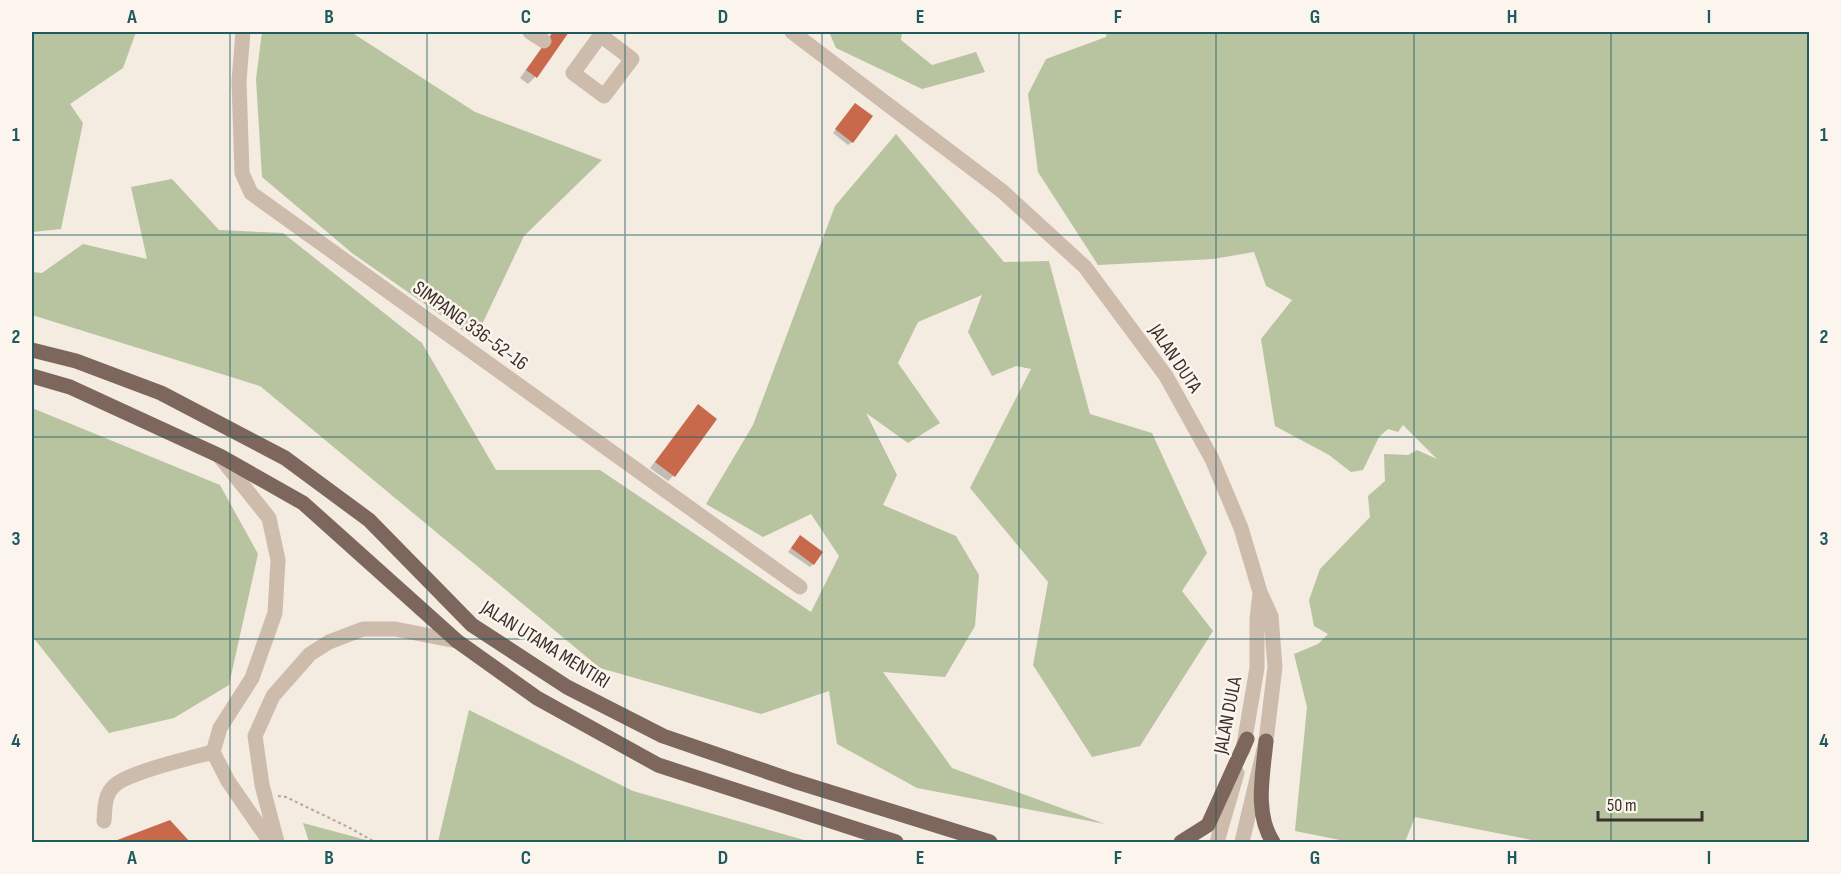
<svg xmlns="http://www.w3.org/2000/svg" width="1841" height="874" viewBox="0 0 1841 874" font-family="'Sofia Sans Condensed',sans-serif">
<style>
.green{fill:#b8c4a0}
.shadow{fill:#0003}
.building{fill:#c8694b}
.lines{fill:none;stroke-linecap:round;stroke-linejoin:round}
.path{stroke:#b9a596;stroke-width:2;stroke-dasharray:3 3;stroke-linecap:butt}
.minor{stroke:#cdbbac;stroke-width:15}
.major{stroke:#7d675c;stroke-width:15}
.grid{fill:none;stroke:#1f5a5e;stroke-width:1.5;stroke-opacity:0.55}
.labels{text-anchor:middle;stroke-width:5;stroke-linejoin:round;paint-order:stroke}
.street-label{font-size:20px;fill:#3b302b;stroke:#fbf5ee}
.neatline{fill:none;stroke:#1f5a5e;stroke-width:2}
.grid-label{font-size:20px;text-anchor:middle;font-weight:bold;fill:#1f5a5e}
</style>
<rect width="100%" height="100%" fill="#f4ebe1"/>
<path class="green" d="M32,32H136L123,68L70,104L83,123L61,229L32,232Z
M262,32H351L475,112L602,160L524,236L475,339L352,253L262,177L256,79Z
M829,32H902L901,40L932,65L976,52L985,72L922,89L836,48Z
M1107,32H1809V842H1542L1415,817L1405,842H1350L1295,831L1307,707L1294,654L1318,644L1328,634L1314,626L1309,600L1320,569L1370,517L1368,496L1385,481L1384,454L1408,455L1417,450L1437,459L1403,425L1398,432L1388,429L1379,437L1363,470L1351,472L1329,455L1275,426L1261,339L1292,300L1266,286L1254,252L1213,259L1098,265L1038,172L1028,94L1046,59L1106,37Z
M896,134L1004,262L1049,261L1090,414L1152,433L1207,553L1182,591L1213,631L1140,746L1092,757L1033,665L1048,582L970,488L1031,369L1016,366L992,376L968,332L982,295L918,322L898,363L940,423L908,443L866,413L897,475L883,505L956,536L979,575L975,626L945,677L883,672L952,768L1105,824L917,788L837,744L829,691L761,714L600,668L260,386L32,315V272L42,273L83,244L147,259L131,187L172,179L219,230L283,233L422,343L496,470H600L811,612L839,556L811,514L763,537L706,504L753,425L835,206Z
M32,408L220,485L258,554L229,685L174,718L109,733L32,636Z
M469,710L633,791L811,842H438Z
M303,823L374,842H309Z"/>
<path class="shadow" d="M553,32H567L535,77L528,84L520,78Z
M852,108V142L848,145L833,133Z
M698,406L673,476L668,481L650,468Z
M797,540L813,564L810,567L788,552Z
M170,821L188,842H116Z"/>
<path class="building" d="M553,32H569L537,78L526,70Z
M855,103L873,116L853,143L835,129Z
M698,404L717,419L675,477L655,462Z
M800,535L823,552L814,565L791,548Z
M170,820L190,842H112Z"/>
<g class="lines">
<path class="path" d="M278,796L286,797L348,827L375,842"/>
<path class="minor" d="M243,32L239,81L242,173L251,193L800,587
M530,32L544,41
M792,32L1002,191L1085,267L1166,376L1212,459L1241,528L1260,592L1271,616L1275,667L1266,741L1242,842
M600,35L632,59L604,96L573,73L603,32
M220,457L269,518L278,560L275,613L252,678L220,728L213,752L228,781L270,842
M1243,750L1257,668V619L1260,593
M104,821C105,809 104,795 114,786C128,772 191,758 213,752
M277,842L262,785L255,736L273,696L310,654L329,642L363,629H395L457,641
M1217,842L1237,773"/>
<path class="major" d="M32,350L76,361L161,393L285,458L369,520L472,625L567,687L663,736L794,781L990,842
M32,376L70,387L220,456L303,503L457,641L537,698L658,765L896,842
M1266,741C1263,774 1254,813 1273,842
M1181,842L1208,825L1247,739"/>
</g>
<path class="grid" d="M230,32V842M427,32V842M625,32V842M822,32V842M1019,32V842M1216,32V842M1414,32V842M1611,32V842M32,235H1810M32,437H1810M32,639H1810"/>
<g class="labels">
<g class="street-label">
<text transform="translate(471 325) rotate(36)" y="7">SIMPANG 336-52-16</text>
<text transform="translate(1176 358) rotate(56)" y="7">JALAN DUTA</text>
<text transform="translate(546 644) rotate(32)" y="7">JALAN UTAMA MENTIRI</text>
<text transform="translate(1227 715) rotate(-79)" y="7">JALAN DULA</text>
</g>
</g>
<rect width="1841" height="874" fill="none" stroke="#fbf5ee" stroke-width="66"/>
<path d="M1598 811v9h104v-9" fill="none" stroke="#3b302b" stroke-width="3"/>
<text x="1607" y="811" font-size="18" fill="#3b302b" stroke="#fbf5ee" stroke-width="4.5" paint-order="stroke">50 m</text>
<rect x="33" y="33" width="1775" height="808" class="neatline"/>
<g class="grid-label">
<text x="132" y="23">A</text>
<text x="329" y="23">B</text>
<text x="526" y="23">C</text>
<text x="723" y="23">D</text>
<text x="920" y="23">E</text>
<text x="1118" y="23">F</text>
<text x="1315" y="23">G</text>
<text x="1512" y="23">H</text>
<text x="1709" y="23">I</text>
<text x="16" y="141">1</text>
<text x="1824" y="141">1</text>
<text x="16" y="343">2</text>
<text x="1824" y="343">2</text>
<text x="16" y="545">3</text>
<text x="1824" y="545">3</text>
<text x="16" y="747">4</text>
<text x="1824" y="747">4</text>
<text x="132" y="864">A</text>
<text x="329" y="864">B</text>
<text x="526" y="864">C</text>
<text x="723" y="864">D</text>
<text x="920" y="864">E</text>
<text x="1118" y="864">F</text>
<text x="1315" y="864">G</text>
<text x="1512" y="864">H</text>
<text x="1709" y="864">I</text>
</g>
</svg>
